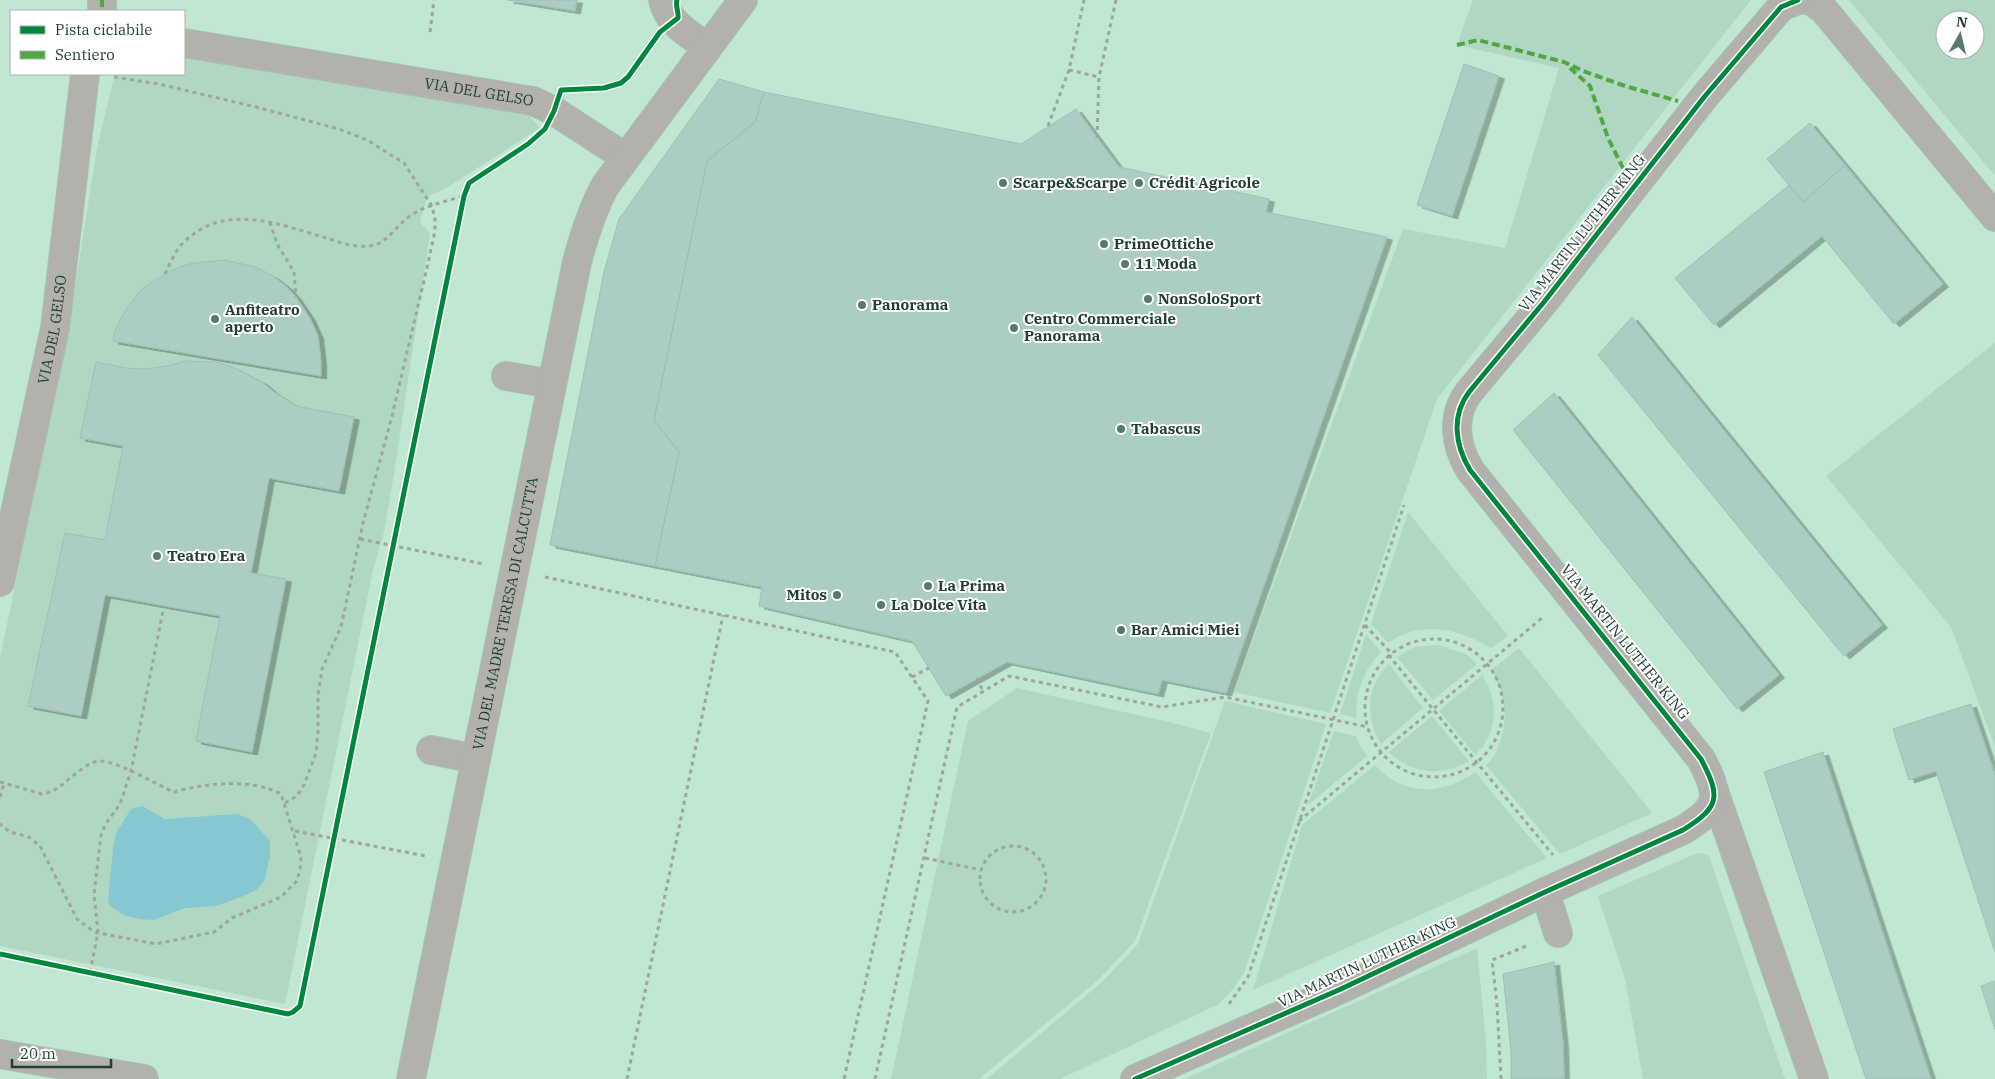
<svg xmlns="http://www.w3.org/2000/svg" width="1995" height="1079" viewBox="0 0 1995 1079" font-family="'IBM Plex Serif',serif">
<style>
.green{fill:#b0d7c1;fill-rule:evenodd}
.water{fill:#87c7d1}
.building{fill:#accec2;stroke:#9ec0b4;filter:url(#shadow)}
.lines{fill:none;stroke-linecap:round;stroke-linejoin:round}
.minor-casing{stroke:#a4c2b3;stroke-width:30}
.path{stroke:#9ea59d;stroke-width:3;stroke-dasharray:4 4;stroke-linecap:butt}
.minor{stroke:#b3b1ab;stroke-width:28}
.quiet{stroke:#50a744;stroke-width:4;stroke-dasharray:8 4;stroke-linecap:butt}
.cycleway-casing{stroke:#fff;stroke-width:8}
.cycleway{stroke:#00873e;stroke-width:5}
.poi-dot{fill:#597a69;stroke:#fff;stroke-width:2}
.labels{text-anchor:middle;stroke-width:4;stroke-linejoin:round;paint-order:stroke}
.street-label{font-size:15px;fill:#224031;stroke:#fff}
.poi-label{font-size:15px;font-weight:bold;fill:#224031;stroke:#fff;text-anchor:start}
</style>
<defs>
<filter id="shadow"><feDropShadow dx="5.5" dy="3" stdDeviation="0" flood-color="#0004"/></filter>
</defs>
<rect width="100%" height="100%" fill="#c0e7d2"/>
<path class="green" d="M1473,0H1751L1437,399L1330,713L1234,692L1403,229L1505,248L1559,68L1457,45Z
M1849,0H1995V176ZM1945,20H1975V50H1945Z
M184,56L401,94L528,114L540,128L448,187L427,197L420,222L430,233L395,468L384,532L373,570L285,1004L0,946V658L68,332L97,148L114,77L117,74H184Z
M1995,343V747L1951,627L1826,476Z
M1408,512L1508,636L1491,648C1459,629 1421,620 1388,643L1371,624Z
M1366,634L1381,652C1364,670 1354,693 1357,718L1340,714Z
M1438,645L1466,654L1477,664L1433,700L1397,657L1415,647Z
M1519,648L1641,799L1652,813L1560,854L1486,765C1494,759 1497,750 1500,742C1509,717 1504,693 1491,670Z
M1389,664L1423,708L1381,744C1365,718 1366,686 1389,664Z
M1482,675C1499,700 1498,734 1475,755L1439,711Z
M1017,688L1169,722L1211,733L1135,941L1098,980L979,1079H891L968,721Z
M1225,701L1326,724L1244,973L1232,990L1219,1004L1060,1079H987L1102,982L1138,944Z
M1432,716L1469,761C1443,777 1410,774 1389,752Z
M1334,731L1356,736L1360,746L1367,756L1308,805Z
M1375,765C1403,797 1443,795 1475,772L1547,858L1253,990L1302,825Z
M1703,853L1709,856L1785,1079H1643L1625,979L1598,896L1695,854Z
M1477,948L1486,1043L1487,1079H1184Z"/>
<path class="water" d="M142,806L165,819L237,814L250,819L270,841V856L264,882L256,890L241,897L216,906L185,908L154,920L139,919L124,915L111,907L108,901L113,848L116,833L131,809Z"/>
<path class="building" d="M508,0H577L575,11Z
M1464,64L1499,76L1452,216L1417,205Z
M719,79L764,92L755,122L707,161L654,420L679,452L655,566L550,545L604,272L619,219Z
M764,92L1021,144L1076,109L1119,167L1269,199L1266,212L1387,237L1226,693L1162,680L1158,694L1007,662L946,696L912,641L759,606L762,587L655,566L679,452L654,420L707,161L755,122Z
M1810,123L1845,165L1803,202L1767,159Z
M1845,165L1943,284L1894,324L1822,236L1714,325L1675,278L1789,185L1803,202Z
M225,260L255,267L273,276L287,287L296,297L310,318L318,336L321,362V376L113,341L115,330L125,311L140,291L149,284L165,274L182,266L194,263Z
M1632,317L1882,625L1844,656L1598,355Z
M185,361L216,362L233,367L262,382L274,392L296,406L354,417L339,491L269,478L251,573L286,579L252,752L196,741L220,616L105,595L81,716L28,706L65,533L105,540L123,446L80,438L96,362L126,368L147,369L167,366Z
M1554,393L1779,675L1737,709L1513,430Z
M1971,704L1995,775V952L1936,771L1909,780L1893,729Z
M1823,752L1931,1079H1866L1764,772Z
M1554,962L1563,1044L1564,1079H1511V1051L1503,974Z
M1995,981V1030L1981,986Z"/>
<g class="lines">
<g class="minor-casing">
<g id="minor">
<path d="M663,0C668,23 689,34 707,47"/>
<path d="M1806,0L1812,1L1824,10L1995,217"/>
<path d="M102,7V0"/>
<path id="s1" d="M184,43L533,101L554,111L625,157"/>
<path d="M506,376L552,384"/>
<path id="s2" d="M0,582L55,328L85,74"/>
<path d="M431,750L476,759"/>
<path d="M1714,791L1814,1079"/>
<path d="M1545,892L1558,933"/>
<path d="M0,1054L144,1079"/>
<path id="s3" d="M411,1079L577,262C584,236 592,210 605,186L743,0"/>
<path d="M1135,1079L1341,989L1545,892L1683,830C1720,807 1721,797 1701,759L1470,470C1455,445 1451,416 1469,392L1544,302L1705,96L1781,7L1798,0"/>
</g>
</g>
<path class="path" d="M430,32L434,0
M1069,70L1099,77
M114,77L159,84L260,108L339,129L367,140L404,163L432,206L435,219V231L426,272L391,420L363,523L341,627L322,669L318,696V732L316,753L304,785L297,796L285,803
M1048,126L1069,70L1084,0
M1097,138L1099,77L1116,0
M270,222L277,244L294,272L296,297
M165,274C170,264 174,253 182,244C223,201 279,224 326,238C341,243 359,249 375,245C390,240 399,222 413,214C428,205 447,201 464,196
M360,539L484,564
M545,577L895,652L928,701L844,1079
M1365,625L1391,653L1390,657L1553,855
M1365 708a69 69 0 1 1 138 0a69 69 0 1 1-138 0Z
M912,677L929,668
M977,678L983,691
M0,782L42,794C58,792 66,780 78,772C84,767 91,762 99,761C116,760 157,785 174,792C204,783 252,778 281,794L301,857L300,871L296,882L281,897L232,918L214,932L156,944L94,932L77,919L40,846L29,837L10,832L0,824
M0,797L4,783
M1299,821L1542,618
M295,831L426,856
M980 879a33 33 0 1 1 66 0a33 33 0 1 1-66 0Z
M925,858L981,870
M90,972L98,933L94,894L101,836L105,825L120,804L131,771L164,606
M1229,1004L1248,977L1404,505
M627,1079L723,615
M875,1079L957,707L1009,676L1162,707L1225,697L1368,727
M1501,1079L1497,1005L1492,960L1529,945"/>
<use href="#minor" class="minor"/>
<path class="quiet" d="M102,7V0
M1457,45L1478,40L1564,62L1583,71L1625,86L1678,101
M1570,68L1590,86L1608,138L1624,170"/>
<g class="cycleway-casing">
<path id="cycleway" d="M0,954L288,1014L293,1012L300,1006L464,196L469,183L528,144L545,129L554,111L561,90L604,88L621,83L628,77L660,32L678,18C679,12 675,6 677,0
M1135,1079L1341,989L1545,892L1683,830C1720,807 1721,797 1701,759L1470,470C1455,445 1451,416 1469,392L1544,302L1705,96L1781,7L1798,0"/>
</g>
<use href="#cycleway" class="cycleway"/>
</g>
<g class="poi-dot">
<circle cx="1003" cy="183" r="5"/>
<circle cx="1139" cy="183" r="5"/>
<circle cx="1104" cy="244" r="5"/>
<circle cx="1125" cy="264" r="5"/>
<circle cx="1148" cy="299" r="5"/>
<circle cx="862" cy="305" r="5"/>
<circle cx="215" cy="319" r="5"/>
<circle cx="1014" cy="328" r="5"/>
<circle cx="1121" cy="429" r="5"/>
<circle cx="157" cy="556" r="5"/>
<circle cx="928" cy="586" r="5"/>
<circle cx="837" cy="595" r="5"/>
<circle cx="881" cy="605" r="5"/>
<circle cx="1121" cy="630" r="5"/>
</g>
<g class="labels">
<g class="street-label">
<text dy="5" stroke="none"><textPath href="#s1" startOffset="299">VIA DEL GELSO</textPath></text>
<text transform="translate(1582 233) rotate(-52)" y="5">VIA MARTIN LUTHER KING</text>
<text dy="5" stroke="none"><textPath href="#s2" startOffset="258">VIA DEL GELSO</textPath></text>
<text dy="5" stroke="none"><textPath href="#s3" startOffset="475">VIA DEL MADRE TERESA DI CALCUTTA</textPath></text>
<text transform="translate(1625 642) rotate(51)" y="5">VIA MARTIN LUTHER KING</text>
<text transform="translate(1367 962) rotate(-25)" y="5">VIA MARTIN LUTHER KING</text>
</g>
<g class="poi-label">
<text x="1013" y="188">Scarpe&amp;Scarpe</text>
<text x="1149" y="188">Crédit Agricole</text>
<text x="1114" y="249">PrimeOttiche</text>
<text x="1135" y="269">11 Moda</text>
<text x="1158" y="304">NonSoloSport</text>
<text x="872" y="310">Panorama</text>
<text x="225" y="315">Anfiteatro<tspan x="225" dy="17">aperto</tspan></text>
<text x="1024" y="324">Centro Commerciale<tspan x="1024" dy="17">Panorama</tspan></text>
<text x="1131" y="434">Tabascus</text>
<text x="167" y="561">Teatro Era</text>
<text x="938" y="591">La Prima</text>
<text x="827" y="600" text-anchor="end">Mitos</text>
<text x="891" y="610">La Dolce Vita</text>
<text x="1131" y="635">Bar Amici Miei</text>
</g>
</g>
<rect x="10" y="10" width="175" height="65" fill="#ffffff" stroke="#a7b3ad"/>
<rect x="20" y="26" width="25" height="8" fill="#00873e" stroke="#a7b3ad"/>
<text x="55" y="35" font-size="15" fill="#224031">Pista ciclabile</text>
<rect x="20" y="51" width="25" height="8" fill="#50a744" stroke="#a7b3ad"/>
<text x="55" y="60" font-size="15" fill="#224031">Sentiero</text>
<g transform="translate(1960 35) rotate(8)"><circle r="24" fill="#ffffff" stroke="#a7b3ad"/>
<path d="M0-4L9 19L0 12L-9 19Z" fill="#597a69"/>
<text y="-8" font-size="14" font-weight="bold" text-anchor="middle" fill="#224031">N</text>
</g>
<path d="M12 1059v8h99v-8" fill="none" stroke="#224031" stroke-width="2.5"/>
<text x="20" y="1059" font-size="15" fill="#224031" stroke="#ffffff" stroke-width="4" paint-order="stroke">20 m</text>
</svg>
